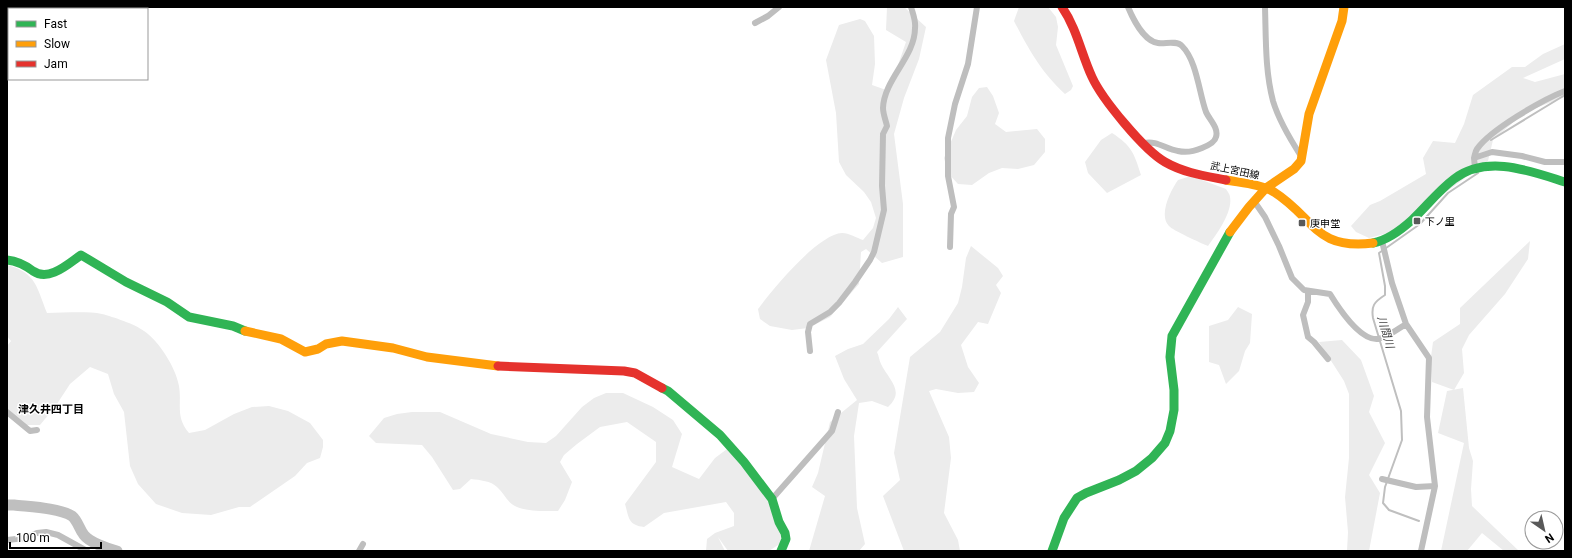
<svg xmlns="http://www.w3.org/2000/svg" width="1572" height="558" viewBox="0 0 1572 558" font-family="Roboto,'Noto Sans JP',sans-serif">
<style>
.green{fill:#ececec}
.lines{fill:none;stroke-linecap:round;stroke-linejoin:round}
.stream{stroke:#bfbfbf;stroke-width:2}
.river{stroke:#bfbfbf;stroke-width:11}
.street{stroke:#bebebe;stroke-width:6}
.fast{stroke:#30b455;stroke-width:9}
.slow{stroke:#ff9f0a;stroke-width:9}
.jam{stroke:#e5322d;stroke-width:9}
.poi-dot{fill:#595959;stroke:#fff;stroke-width:1.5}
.labels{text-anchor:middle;stroke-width:3;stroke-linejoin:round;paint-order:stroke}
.street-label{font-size:10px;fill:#000;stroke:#fff}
.poi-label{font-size:10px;fill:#000;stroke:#fff;text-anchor:start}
.water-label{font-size:11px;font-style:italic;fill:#444;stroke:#fff}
.neighbourhood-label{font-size:11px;font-weight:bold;fill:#000;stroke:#fff}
</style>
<rect width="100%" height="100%" fill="#fff"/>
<path class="green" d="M887,7H904L926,27L919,59L904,98L894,134L903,204V257L882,263L866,249L861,252L859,284L830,317L808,328L792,330L770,326L760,319L758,309C772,290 818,234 842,233C849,233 857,238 863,240L873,228L876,218L871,202L864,192L846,175L839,162L836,113L826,60L839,25L860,19L865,21L874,36L875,64L872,85L889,91L906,42L886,30Z
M1019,7H1048L1056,17L1058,27L1056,45L1073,86L1071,90L1065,94C1041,72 1029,50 1014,21Z
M1565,44V59L1523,78L1535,82L1565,74V97L1525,112L1493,140L1488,161L1392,232L1369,238L1356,232L1351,226L1370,205L1380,201L1426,174L1423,158L1433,141L1455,143L1464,124L1473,95L1512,67H1525L1543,54Z
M987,87L993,96L999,113L995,124L1006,132L1037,129L1045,139V152L1034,165L1018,169L1002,168L989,173L972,185L958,184L948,173L944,158L956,130L967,116L972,97L979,88Z
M1112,133C1132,146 1134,153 1141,175L1107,193L1088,173L1085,162L1101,140Z
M1191,176L1226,189C1227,191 1230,194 1230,197C1233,212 1216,235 1208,246C1201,243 1172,230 1169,226C1158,215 1171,190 1178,180Z
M1530,241L1528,259L1505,294L1469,335L1462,349L1464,373L1454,390L1432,382L1431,357L1433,342L1460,324V308Z
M971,246L998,268L1003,276L996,285L1001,293L988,324L978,322L961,345L968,367L979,383L974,392L958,393L936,389L929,391L949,437L951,458L944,513L958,540L960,551H904L883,496L900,480L894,453L910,357L940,332L958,303L962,287L966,258Z
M7,265C36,272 37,288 47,313C63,313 87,311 102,314C113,317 135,324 144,331C159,341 176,368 179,386C182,404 175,417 189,433L205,430L234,414L252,407L269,406L288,411L310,423L323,440V447L320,458L307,463L295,476L250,507H239L211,515L182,513L156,504L138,484L130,466L124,412L114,394L108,374L90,367L70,384L55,407L40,425H26L9,411L7,407V346L11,341L7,336Z
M898,307L907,319L877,352C879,356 879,360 881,364C888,379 906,391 888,407L872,401L859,403L854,436L857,508L865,544L859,551H809L825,496L812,487L818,473L830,422L857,400L844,379L835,356L848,349L863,344L889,319Z
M1238,307L1252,314L1250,343L1245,351L1239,371L1226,384L1219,365L1209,362V326L1228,320Z
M1342,340L1361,360L1374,396L1369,412L1385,443L1369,475L1380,493L1369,551H1347L1348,532L1345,497L1349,458V394L1344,381L1319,342Z
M1463,388L1469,448L1473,461L1471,489L1472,506L1519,551H1504L1482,533L1467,551H1441L1464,443L1438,433L1447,391Z
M606,393H623L653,407L673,420L682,434L672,467L699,479L715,458L727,449L762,491L780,521L781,543L769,551H728L718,537L725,551H706L707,539L715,533L734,526V513L726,502L664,513L644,527C628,525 629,518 625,504L656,462V442L627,422L600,427L577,444L564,455L560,462L572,482L565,500L558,511C545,511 529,512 517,507C508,504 504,493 497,487C491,481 480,480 471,479L460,489L453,490L432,457L422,445L376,443L369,436L384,418L397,414L412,412H440L491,434L528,442L546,443L556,436L582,407L594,398Z"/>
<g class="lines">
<path class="stream" d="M1491,140L1565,95
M1419,521L1389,510L1383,503L1385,487L1402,440L1401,411L1373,318C1371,306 1374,302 1385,295V286L1379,253L1420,224L1448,193L1478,173"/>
<path class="river" d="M7,505H14C31,507 58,508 72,516C78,521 79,529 84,535C89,542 108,549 117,551"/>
<path class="street" d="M1128,7C1133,19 1144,41 1158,43C1166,44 1176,40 1182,46C1197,61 1199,93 1206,112C1209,119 1219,128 1216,137C1215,142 1207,146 1202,148C1195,151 1186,153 1178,151C1166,149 1156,140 1144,143
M1265,7C1266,38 1265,71 1273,101C1279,121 1290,139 1301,156
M755,23L768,16L779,7
M1474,158C1475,155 1475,152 1477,149C1490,130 1542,100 1565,91
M1475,168L1474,158L1492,152L1522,156L1545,162H1565
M1254,201L1265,217L1279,246L1292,278L1304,290L1330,294C1338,307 1360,341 1378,339C1388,337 1398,329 1406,324
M1382,241L1392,283L1406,324L1429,358L1427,417L1435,486L1421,551
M950,247L951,214L954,207L948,176V138L955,104L968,64L977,7
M1308,291V302L1303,315L1308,337L1314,342L1328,359
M810,351L808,332L810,324L830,312L839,303L855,282L870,260L874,252L884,210L882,186L883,134L887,126C886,121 883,114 883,108C884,79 915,57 915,28C916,21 913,14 911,7
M7,412L30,431L37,430
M1382,479L1416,487L1435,486
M772,499L832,431L838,412
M7,540L25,538L37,533L46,532L58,535L87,551
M359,551L363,544"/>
<path class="fast" d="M1373,243C1388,240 1401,230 1412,220C1426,207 1438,191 1454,179C1487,154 1530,171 1565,182
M7,260C17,261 25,265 33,271C49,282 68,264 81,255L126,282L167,302L189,317L233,326L245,331
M662,388L668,391L720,435L744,462L772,499L779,522L785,533L786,539L781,551
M1052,551L1064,518L1077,498L1086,493L1119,480L1136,471L1152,458L1165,443L1170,431L1174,410V390L1170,357L1172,336L1230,232"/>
<path class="slow" d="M1226,180C1242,183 1260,184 1274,192C1315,218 1314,250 1373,243
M1230,232L1249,207L1266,188L1294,169L1301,161L1309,114L1342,21L1344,7
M245,331L281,339L305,352L318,349L326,344L342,341L393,348L427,357L498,366"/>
<path class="jam" d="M1062,7C1077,29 1081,53 1092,77C1102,99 1144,150 1165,162C1184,173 1206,176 1226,180
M498,366L624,371L635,373L662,388"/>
</g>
<g class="poi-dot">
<rect x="1413" y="217" width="8" height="8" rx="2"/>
<rect x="1298" y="219" width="8" height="8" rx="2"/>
</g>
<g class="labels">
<g class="street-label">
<text transform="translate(1235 170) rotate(12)" y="4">武上宮田線</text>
</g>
<g class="poi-label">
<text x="1425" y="225">下ノ里</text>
<text x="1310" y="227">庚申堂</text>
</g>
<g class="water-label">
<text transform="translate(1386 332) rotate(74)" y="4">川間川</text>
</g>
<g class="neighbourhood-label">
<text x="51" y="413">津久井四丁目</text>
</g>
</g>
<rect width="1572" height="558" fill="none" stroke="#000000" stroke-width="16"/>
<rect x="8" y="8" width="140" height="72" fill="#ffffff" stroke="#999999"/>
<rect x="16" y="21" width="20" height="6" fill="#30b455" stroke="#999999"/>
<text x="44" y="28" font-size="12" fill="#000000">Fast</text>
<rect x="16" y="41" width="20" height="6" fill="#ff9f0a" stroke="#999999"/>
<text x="44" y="48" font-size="12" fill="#000000">Slow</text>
<rect x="16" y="61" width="20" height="6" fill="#e5322d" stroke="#999999"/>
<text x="44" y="68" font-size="12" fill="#000000">Jam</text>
<g transform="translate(1544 530) rotate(146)"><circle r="19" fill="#ffffff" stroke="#999999"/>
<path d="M0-3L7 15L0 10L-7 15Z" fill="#595959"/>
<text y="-6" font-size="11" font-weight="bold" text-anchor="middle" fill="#000000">N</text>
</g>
<path d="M10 542v6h91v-6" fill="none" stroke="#000000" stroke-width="2"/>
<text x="16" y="542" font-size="12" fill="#000000" stroke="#ffffff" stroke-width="3" paint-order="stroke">100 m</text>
</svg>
